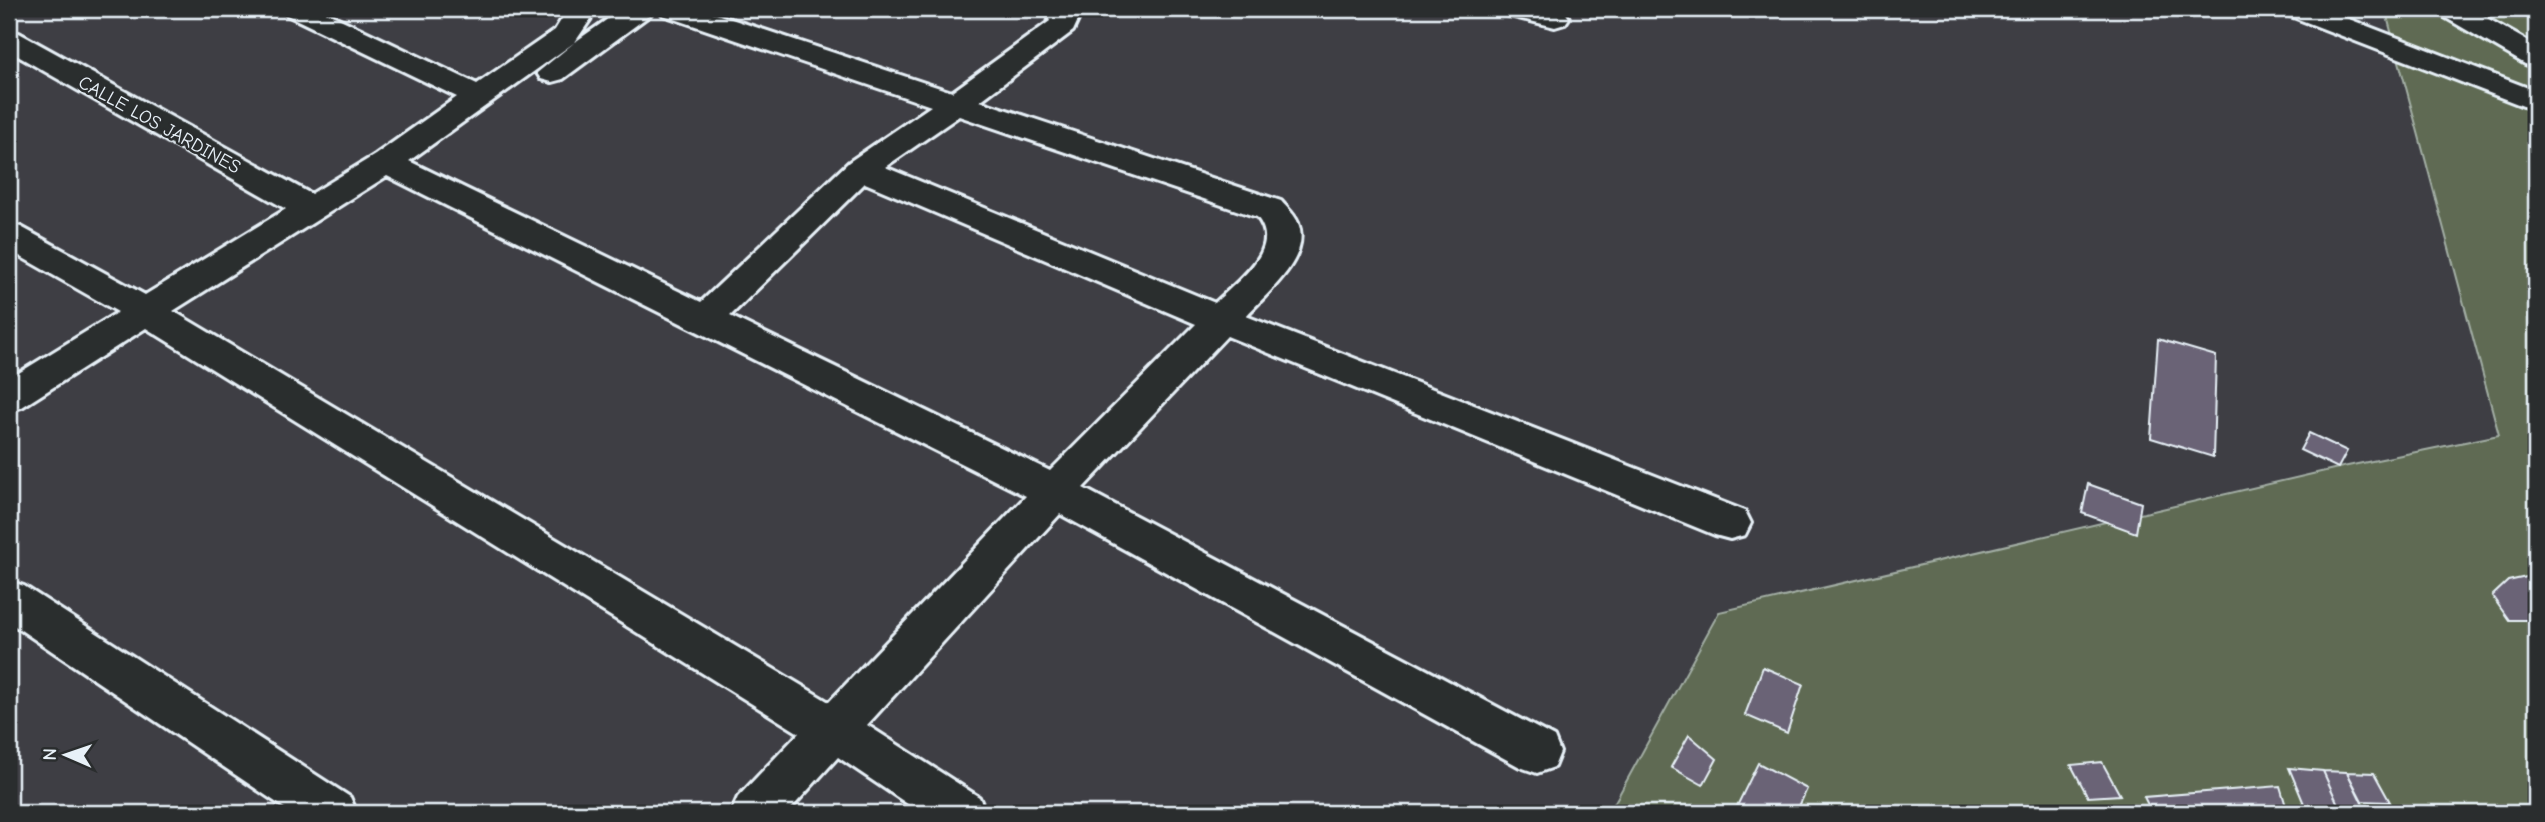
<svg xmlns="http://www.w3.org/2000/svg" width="2545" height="822" viewBox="0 0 2545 822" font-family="'Comic Neue',sans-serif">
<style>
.green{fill:#5e6b52;stroke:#a3aea5;stroke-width:2}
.building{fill:#6b6476;stroke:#e8f1f8;stroke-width:2}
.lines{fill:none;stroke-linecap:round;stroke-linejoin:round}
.street-casing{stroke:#e8f1f8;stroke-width:6}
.street{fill:#2a2d2e;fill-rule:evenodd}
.labels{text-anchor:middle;stroke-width:5;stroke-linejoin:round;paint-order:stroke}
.street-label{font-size:19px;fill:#e8f1f8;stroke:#2a2d2e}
</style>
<rect width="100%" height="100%" fill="#3e3e44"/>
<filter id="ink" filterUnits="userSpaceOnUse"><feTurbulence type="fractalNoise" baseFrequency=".0143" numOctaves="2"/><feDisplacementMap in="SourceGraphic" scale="14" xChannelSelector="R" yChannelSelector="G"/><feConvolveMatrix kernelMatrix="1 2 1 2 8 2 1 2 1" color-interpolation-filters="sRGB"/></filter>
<g filter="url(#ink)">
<path class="green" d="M2385,9H2536V813H1609L1719,612L2338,468L2499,435Z"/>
<path class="building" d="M2158,339L2216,356L2213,457L2151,438Z
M2309,433L2347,451L2338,468L2300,450Z
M2088,484L2141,503L2136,533L2082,513Z
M2536,575V620H2509L2492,596L2508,581Z
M1763,667L1803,684L1787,733L1745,715Z
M1689,735L1717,759L1703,785L1671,767Z
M2102,762L2120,795L2088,797L2071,765Z
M1758,763L1807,789L1796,813H1745L1736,808Z
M2289,768L2323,771L2342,813L2307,811Z
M2323,771L2347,772L2367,813H2342Z
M2347,772L2374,773L2390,802L2362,801Z
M2280,786L2288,813H2152L2144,797Z"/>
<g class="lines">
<g class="street-casing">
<path id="street" d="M283,9H319L477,84L555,30L563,17L558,9H587L592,17L575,42L622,9H654L650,15L563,79L552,82L541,79L537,73L575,42L409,161L701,302L849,162L931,106L663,15L659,9H701L952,92L1050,21L1045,9H1073L1079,18L1073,31L980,101L1281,201C1287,208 1295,215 1298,223C1312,257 1267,293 1246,316L1745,511L1751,523L1745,535L1730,539L1715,535L1227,336L1083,488L1554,737L1560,752L1554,767L1537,773L1520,767L1060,514L867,725L979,797L986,813H921L838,757L787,813H731L738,797L799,733L146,328L22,407L9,411V379L118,312L9,250V224L21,227L145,295L286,209L9,51V30L19,33L311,194L375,155L457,97L287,15ZM959,116L1257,217C1284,249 1237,281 1215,303L885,167ZM387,176L1026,496L829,702L173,311ZM865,183L1196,324L1050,471L730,316Z
M1502,9H1552L1565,12L1569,18L1565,24L1555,27L1506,15Z
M2284,9H2323L2536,91V111L2288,15Z
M2437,9H2471L2536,46V67L2525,64L2441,15Z
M9,581L24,586L350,797L357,813H292L9,622Z"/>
</g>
<use href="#street" class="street"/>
</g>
</g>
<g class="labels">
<g class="street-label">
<text transform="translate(160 124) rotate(29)" y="7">CALLE LOS JARDINES</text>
</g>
</g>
<rect width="2545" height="822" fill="none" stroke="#2a2d2e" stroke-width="35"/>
<rect x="18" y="18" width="2510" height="787" fill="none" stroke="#e8f1f8" stroke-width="2.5" filter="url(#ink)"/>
<g transform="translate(66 755) rotate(272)" stroke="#2a2d2e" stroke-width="5" paint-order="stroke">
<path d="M0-5L12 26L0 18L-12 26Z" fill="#e8f1f8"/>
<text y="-10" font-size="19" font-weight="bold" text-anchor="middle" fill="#e8f1f8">N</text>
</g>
</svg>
